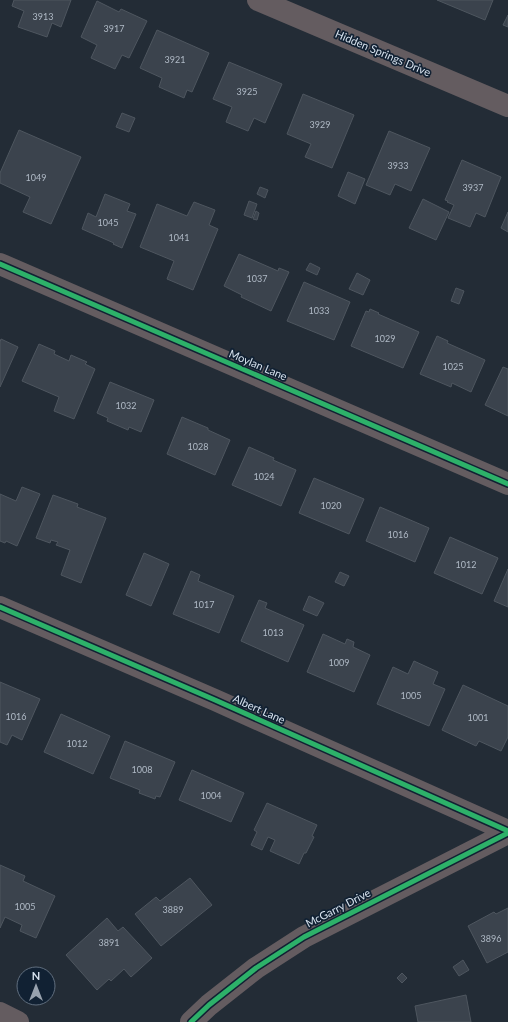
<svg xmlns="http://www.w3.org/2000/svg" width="508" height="1022" viewBox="0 0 508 1022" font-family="Lato,sans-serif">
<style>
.building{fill:#3b434d;stroke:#4e565f}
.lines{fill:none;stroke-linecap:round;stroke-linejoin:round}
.minor{stroke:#645c60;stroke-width:22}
.cycleway-casing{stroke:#112133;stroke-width:8}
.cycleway{stroke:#2db169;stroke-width:5}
.labels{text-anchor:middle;stroke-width:3.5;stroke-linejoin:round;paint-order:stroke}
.number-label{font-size:9px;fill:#b0bac6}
.street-label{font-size:11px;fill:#d7e2ee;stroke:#112133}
</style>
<rect width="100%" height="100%" fill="#232c36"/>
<path class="building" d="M14,0H71L61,27L52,23L47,37L18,27L24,11L12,6Z
M437,0H493L485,20Z
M97,1L119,12L121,9L147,21L129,58L122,55L115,69L91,58L97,45L81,37Z
M508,15V27L503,25Z
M157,30L209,53L192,92L187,90L184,98L159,87L162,78L140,68Z
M229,62L282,84L265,123L254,118L248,131L226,122L232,107L213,99Z
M303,94L354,115L332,168L305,157L311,144L287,134Z
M122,113L135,118L129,132L116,127Z
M19,130L81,157L51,224L23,212L30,197L0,183V173Z
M389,131L430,148L411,191L395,184L390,195L366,185Z
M462,160L501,177L485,217L476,213L470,227L448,218L454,205L447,202L448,201L445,200Z
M348,172L365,179L355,204L338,196Z
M260,187L268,190L265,198L257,194Z
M105,194L130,204L127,211L136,214L122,248L113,244L114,243L82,229L88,213L96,217Z
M423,199L449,212L436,240L409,228Z
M249,201L257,204L252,218L244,215Z
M194,202L215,210L209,225L218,229L193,290L167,279L174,261L140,247L157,204L187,216Z
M256,211L259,213L257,220L253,219Z
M508,212V232L501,228Z
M239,254L278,271L279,268L289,272L271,311L241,297L242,295L224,286Z
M310,263L320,268L317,275L306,270Z
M357,273L370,280L363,295L349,289Z
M304,282L350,302L334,340L287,321Z
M456,288L464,291L459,304L451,301Z
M370,309L379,313L378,314L419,332L403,368L351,346L366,311L369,312Z
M437,336L448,341L447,343L485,360L471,392L452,383L451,387L420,374Z
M1,339L18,347L0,387V342Z
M39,344L55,351L54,354L69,361L71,355L87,362L85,364L95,369L74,419L54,411L59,397L22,381Z
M503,367L508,369V416L485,405Z
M110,382L154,400L141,432L129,427L128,430L107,421L108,418L97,413Z
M182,417L208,428V430L230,440L215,475L167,454Z
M249,447L274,458L273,460L296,470L281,506L232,485Z
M314,478L364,499L349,534L299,513Z
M22,487L40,494L17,546L6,541L5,543L0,541V494L16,501Z
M53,495L78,504L77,507L106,518L81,583L61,575L70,550L56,545L58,542L51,540L50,543L36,538Z
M380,507L429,528L415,562L366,541Z
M450,537L498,558L482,594L434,573Z
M144,553L169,564L151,606L126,595Z
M508,569V607L494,601Z
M191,571L200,575L198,581L234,596L219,633L173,614Z
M340,572L349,576L344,586L335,582Z
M309,596L324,603L317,616L303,610Z
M259,600L267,603L265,608L304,625L288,662L241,641Z
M323,634L345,644L347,639L354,642L353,647L370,655L354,692L307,672Z
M414,661L438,672L433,684L445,689L429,726L377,704L393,667L408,674Z
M0,682L40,699L22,740L12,735L7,745L0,742Z
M463,685L508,706V737L501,751L479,741L476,746L442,730Z
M61,714L110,736L93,774L44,752Z
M125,741L175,762L160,797L156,796L155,799L139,793L140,790L110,778Z
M192,770L244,793L231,822L179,800Z
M267,803L317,825L312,836L314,837L306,853H304L299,864L270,851L275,840L268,837L262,850L251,845L257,832L254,830Z
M0,865L25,876L23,881L55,896L36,938L20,931L22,925L5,917L0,928Z
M190,878L212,905L161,946L135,914L156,897L160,901Z
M508,908V952L487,963L468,926L494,912L496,914Z
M107,918L118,931L123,927L152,958L131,977L124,969L111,981L109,979L97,990L66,955Z
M463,960L469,970L459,976L453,967Z
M402,973L407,978L402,983L397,978Z
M466,995L471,1022H418L415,1006Z"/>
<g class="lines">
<path class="minor" d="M258,0L508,106
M0,264L508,484
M0,607L215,700L508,831
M0,1013L18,1022
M191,1022L209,1005L256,968L304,937L508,833"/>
<g class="cycleway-casing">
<path id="cycleway" d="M0,264L508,484
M0,607L215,700L508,831
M191,1022L209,1005L256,968L304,937L508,833"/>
</g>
<use href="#cycleway" class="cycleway"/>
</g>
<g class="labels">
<g class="number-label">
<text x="43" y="20">3913</text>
<text x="114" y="32">3917</text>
<text x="175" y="63">3921</text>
<text x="247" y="95">3925</text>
<text x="320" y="128">3929</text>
<text x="398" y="169">3933</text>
<text x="36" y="181">1049</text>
<text x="473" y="191">3937</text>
<text x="108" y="226">1045</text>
<text x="179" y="241">1041</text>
<text x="257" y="282">1037</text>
<text x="319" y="314">1033</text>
<text x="385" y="342">1029</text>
<text x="453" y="370">1025</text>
<text x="126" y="409">1032</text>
<text x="198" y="450">1028</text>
<text x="264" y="480">1024</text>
<text x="331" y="509">1020</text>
<text x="398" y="538">1016</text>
<text x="466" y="568">1012</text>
<text x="204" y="608">1017</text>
<text x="273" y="636">1013</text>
<text x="339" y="666">1009</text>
<text x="411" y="699">1005</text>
<text x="16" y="720">1016</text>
<text x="478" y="721">1001</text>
<text x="77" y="747">1012</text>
<text x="142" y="773">1008</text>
<text x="211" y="799">1004</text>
<text x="25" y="910">1005</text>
<text x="173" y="913">3889</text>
<text x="491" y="942">3896</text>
<text x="109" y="946">3891</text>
</g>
<g class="street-label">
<text transform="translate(383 53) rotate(23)" y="4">Hidden Springs Drive</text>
<text transform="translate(258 365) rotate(23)" y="4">Moylan Lane</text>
<text transform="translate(259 709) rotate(24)" y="4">Albert Lane</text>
<text transform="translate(338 908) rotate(-27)" y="4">McGarry Drive</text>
</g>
</g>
<g transform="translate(36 986)"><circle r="19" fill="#112133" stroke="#606e7e"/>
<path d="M0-3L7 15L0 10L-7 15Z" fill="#98a2ae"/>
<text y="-6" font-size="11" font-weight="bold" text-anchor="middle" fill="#d7e2ee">N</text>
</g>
</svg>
